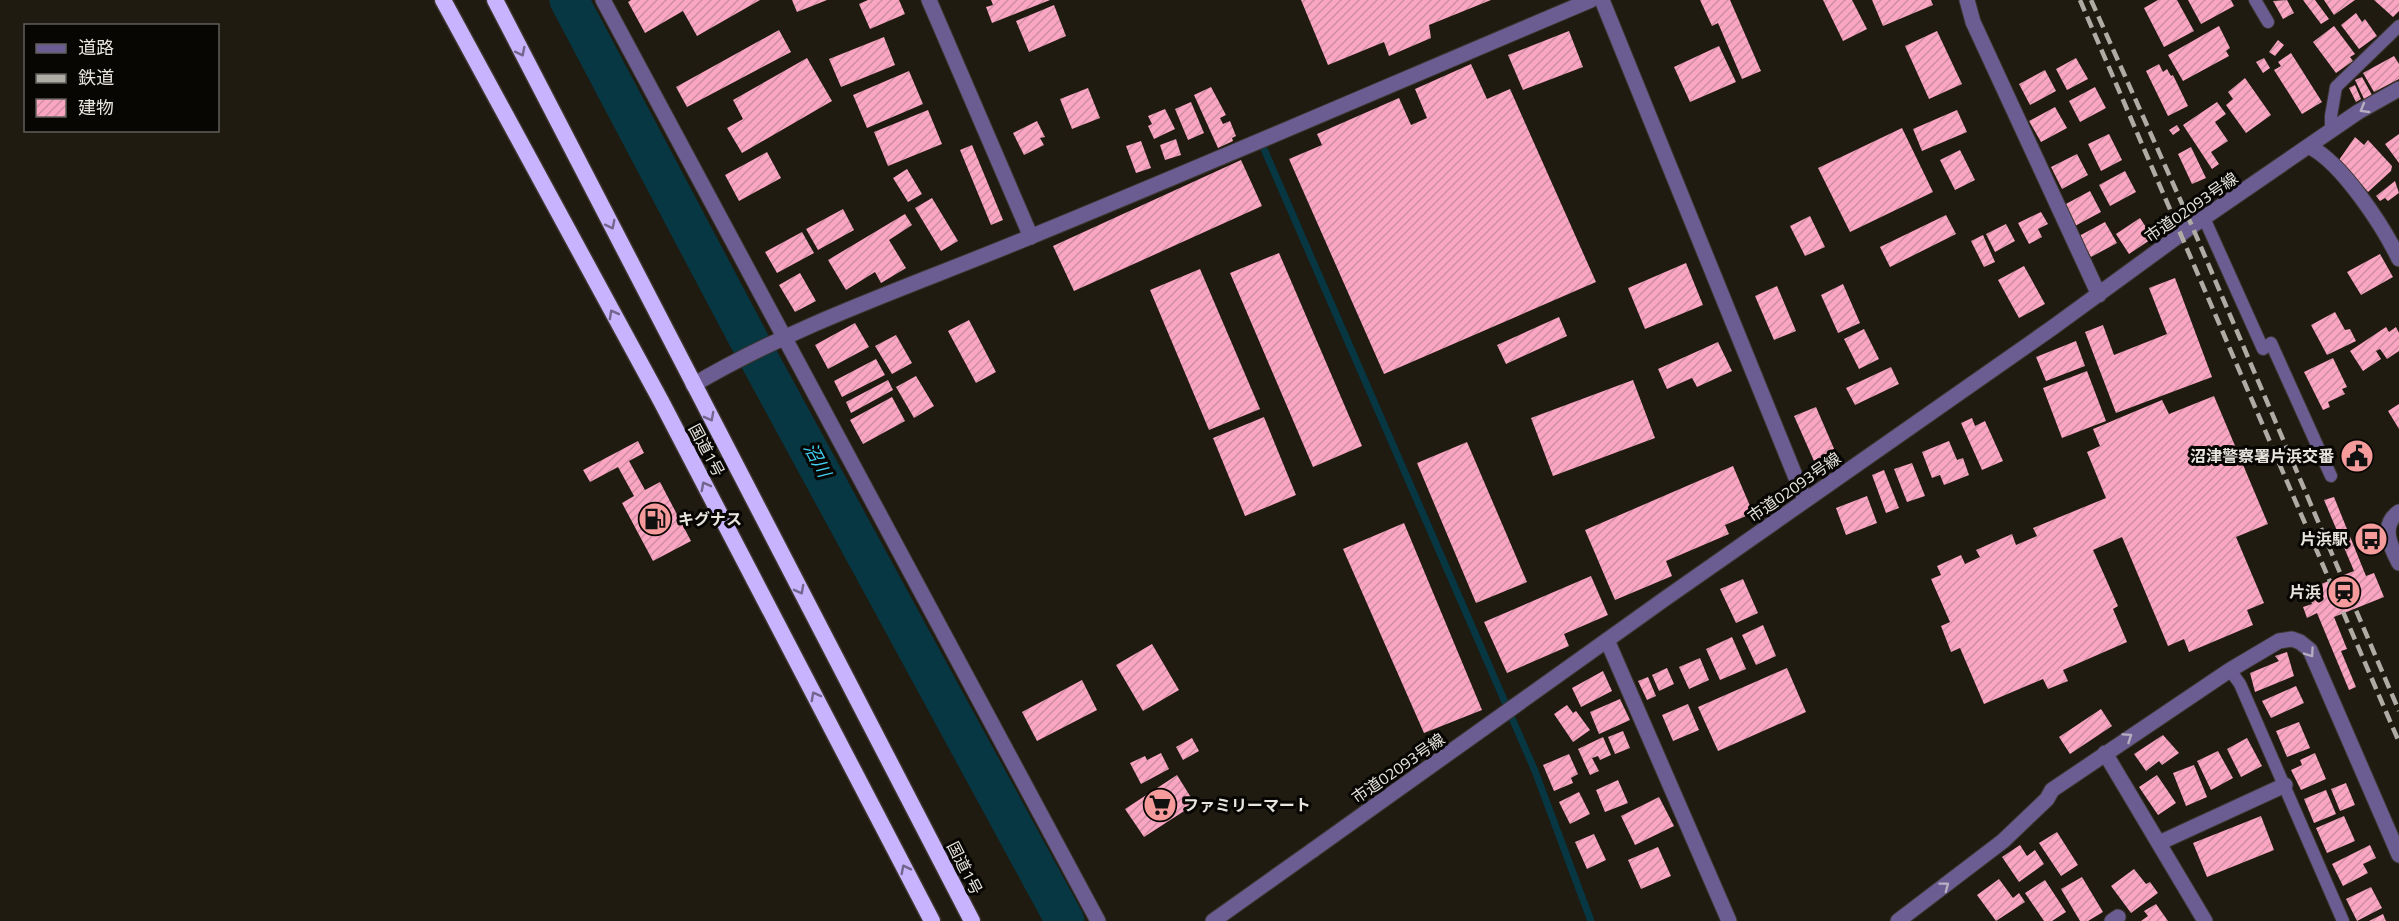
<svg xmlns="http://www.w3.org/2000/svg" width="2399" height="921" viewBox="0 0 2399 921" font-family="'Titillium Web','Noto Sans JP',sans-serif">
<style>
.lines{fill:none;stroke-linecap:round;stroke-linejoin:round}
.stream{stroke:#073742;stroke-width:7}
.river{stroke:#073742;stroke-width:39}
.building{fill:url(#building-hatch)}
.service-casing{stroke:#3b372e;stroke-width:14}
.minor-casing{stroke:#3b372e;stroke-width:17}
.tertiary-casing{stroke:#3b372e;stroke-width:17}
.trunk-casing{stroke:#3b372e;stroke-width:19}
.service{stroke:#6b5c92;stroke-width:12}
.minor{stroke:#6b5c92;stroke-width:15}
.tertiary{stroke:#6b5c92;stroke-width:15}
.trunk{stroke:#c8b4fe;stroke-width:16}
.rail{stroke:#afaca5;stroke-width:4.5;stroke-dasharray:12 6;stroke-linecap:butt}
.oneway{stroke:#71668d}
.oneway2{stroke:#b6aec0}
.labels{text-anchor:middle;stroke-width:6;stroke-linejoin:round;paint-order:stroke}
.street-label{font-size:16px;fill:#e8e5df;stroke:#070603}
.poi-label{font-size:16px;font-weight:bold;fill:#e8e5df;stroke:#070603;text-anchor:end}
.water-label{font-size:18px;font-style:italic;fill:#41d1f4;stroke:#070603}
</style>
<defs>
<pattern id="building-hatch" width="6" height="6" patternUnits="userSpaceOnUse" patternTransform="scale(1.5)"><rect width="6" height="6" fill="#faa6c2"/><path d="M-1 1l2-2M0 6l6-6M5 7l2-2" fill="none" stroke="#cd8ea2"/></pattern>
</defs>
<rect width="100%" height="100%" fill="#1f1b11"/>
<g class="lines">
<path class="stream" d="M1264,149L1535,771L1591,921"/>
<path class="river" d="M569,0L751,344L1065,921"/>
</g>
<path class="building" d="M631,0H760L697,36L683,11L645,33L628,2Z
M792,0H827L797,12Z
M868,0H899L905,14L870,29L859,4Z
M991,0H1050L992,23L986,7L993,5Z
M1301,0H1491L1429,25L1431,38L1389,56L1384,42L1328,65Z
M1700,0H1730L1761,71L1742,79L1718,23L1712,26Z
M1823,0H1852L1867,29L1843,41Z
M1872,0H1931L1933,5L1883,26Z
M2158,0H2177L2194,31L2164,47L2144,8Z
M2188,0H2231L2234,6L2201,24Z
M2287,0L2294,13L2283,19L2273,1Z
M2303,0H2315L2329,19L2321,24Z
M2324,0H2355L2334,15Z
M2374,0H2399V11L2393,17Z
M1054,5L1066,36L1029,52L1016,21Z
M2356,13L2362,22L2365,19L2377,36L2359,49L2341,25Z
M2219,26L2230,48L2226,51L2229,56L2183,81L2168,55Z
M2334,26L2355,54L2350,57L2353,61L2336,73L2313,42Z
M779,30L791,52L687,107L676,87Z
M1569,31L1583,67L1523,90L1508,55Z
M1937,31L1962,84L1929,99L1905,46Z
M884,37L895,65L841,87L829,59Z
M2278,40L2284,45L2275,56L2269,52Z
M1719,46L1736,82L1690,102L1674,67Z
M2291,53L2322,102L2302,114L2274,70L2281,66L2278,62Z
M2394,56L2399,64V79L2374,92L2363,73Z
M807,58L832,101L742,153L727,128L743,119L733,100Z
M2076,58L2088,79L2067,90L2056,69Z
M2264,58L2270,68L2263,73L2256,62Z
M1471,64L1487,99L1510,89L1596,282L1384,374L1289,159L1322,145L1317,134L1399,98L1411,125L1427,118L1415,89Z
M2159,64L2163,72L2167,69L2171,76L2173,75L2188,106L2168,116L2146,71Z
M2045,70L2056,91L2030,105L2019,84Z
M909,71L923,104L867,128L853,95Z
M2362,77L2372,95L2364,99L2355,80Z
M2245,78L2271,115L2246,133L2226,105L2233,99L2228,92Z
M2355,85L2361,99L2356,102L2349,88Z
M1211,87L1226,115L1220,118L1223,124L1230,121L1236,136L1232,138L1233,141L1218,148L1194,95Z
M2095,87L2106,108L2080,122L2069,101Z
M1088,88L1100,118L1072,129L1060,99Z
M1191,102L1204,133L1188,140L1175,109Z
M2217,102L2226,114L2215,122L2228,141L2211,152L2219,164L2212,169L2183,125Z
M2055,107L2067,128L2041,142L2029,121Z
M1165,109L1175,129L1154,139L1148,126L1152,124L1148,116Z
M928,110L942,144L888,166L874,132Z
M1957,110L1967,132L1922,151L1913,129Z
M1037,121L1045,137L1040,138L1044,145L1024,155L1013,133Z
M2177,125L2180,130L2173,135L2169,130Z
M1902,128L1933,192L1850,232L1818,168Z
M2109,134L2122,160L2101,171L2088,144Z
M2399,134V163L2385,144Z
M2355,137L2364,145L2368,140L2392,166L2391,171L2368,192L2339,160Z
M1176,139L1181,155L1165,160L1160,145Z
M1141,141L1151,168L1136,173L1126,146Z
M972,145L1003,220L991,225L960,150Z
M2191,147L2206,178L2192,184L2178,154Z
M1960,150L1975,180L1955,190L1940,160Z
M767,152L781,178L739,201L725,175Z
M2077,154L2088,175L2062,189L2051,167Z
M1241,160L1262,206L1074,291L1053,246Z
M907,169L922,194L908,202L893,178Z
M2125,171L2136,192L2110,206L2099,185Z
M2395,181L2399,193L2388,201L2385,198L2380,201L2376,196Z
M2090,191L2101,212L2075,226L2064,205Z
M932,198L958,241L941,251L915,208Z
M843,209L854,230L818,250L806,229Z
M2041,212L2048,224L2038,229L2042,237L2029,244L2018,223Z
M905,214L912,225L889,240L906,268L881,283L875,272L846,290L828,260Z
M1946,215L1956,234L1890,267L1880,247Z
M1810,216L1825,247L1805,256L1790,226Z
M2140,218L2153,238L2129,254L2116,234Z
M2105,222L2117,243L2091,257L2079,236Z
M2006,224L2015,241L1995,252L1986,234Z
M802,232L814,253L777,273L765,252Z
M1983,235L1995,262L1984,267L1971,241Z
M1279,253L1362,446L1313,467L1230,273Z
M2380,254L2393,277L2361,295L2347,272Z
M1686,263L1703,305L1645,329L1628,288Z
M2024,266L2045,304L2019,318L1998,280Z
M1200,269L1260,409L1209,430L1150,290Z
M800,273L816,301L795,312L779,285Z
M2175,278L2212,377L2116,413L2085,332L2103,325L2114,355L2167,334L2149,288Z
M1843,284L1860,323L1838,333L1821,295Z
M1777,286L1796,331L1774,340L1755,296Z
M2335,312L2345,330L2350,329L2356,341L2327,355L2311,325Z
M1559,317L1567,336L1506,364L1497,345Z
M969,320L996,372L976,383L948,331Z
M855,323L869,347L828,369L815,345Z
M2386,327L2389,332L2396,327L2399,333V351L2387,359L2380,349L2376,351L2381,359L2363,371L2350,351Z
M1864,329L1879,359L1859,369L1844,339Z
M896,335L912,363L892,374L875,346Z
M2076,341L2085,366L2046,381L2036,357Z
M1718,342L1732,371L1697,387L1692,378L1667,389L1658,369Z
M2333,358L2347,387L2342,389L2345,394L2328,402L2330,407L2323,410L2304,372Z
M876,359L885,375L842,397L834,381Z
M1891,367L1899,384L1855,405L1846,388Z
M2087,371L2106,421L2062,438L2043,388Z
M916,376L934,406L914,418L896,387Z
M888,380L893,390L851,413L846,402Z
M1633,380L1655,438L1553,476L1531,418Z
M2214,396L2268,524L2236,537L2264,603L2247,610L2253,625L2189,652L2184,639L2168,646L2122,537L2093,550L2118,606L2113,609L2127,642L2063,670L2068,681L2048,689L2043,679L1984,704L1960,648L1951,652L1941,626L1950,622L1931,579L1941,575L1937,566L1961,555L1965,564L1980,557L1976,550L2012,534L2016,545L2037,536L2033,528L2106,498L2087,452L2100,446L2093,429L2162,400L2169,414Z
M892,397L905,421L863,444L850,420Z
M2399,404V429L2388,411Z
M1816,407L1835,451L1814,461L1794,416Z
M1264,417L1296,495L1245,516L1213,438Z
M1972,418L1975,426L1985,421L2003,461L1982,470L1961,423Z
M2355,440L2368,461L2357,468L2344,447Z
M638,441L644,453L629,461L645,490L660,482L691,541L653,561L622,503L634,496L618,467L590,482L583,470Z
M1949,441L1957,460L1963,458L1969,475L1944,485L1940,475L1932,478L1922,452Z
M1467,442L1527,582L1476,603L1417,463Z
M1912,463L1925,496L1907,502L1894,469Z
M1733,466L1753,513L1725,525L1729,534L1666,561L1672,576L1615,600L1585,530Z
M1884,470L1899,508L1886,513L1872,475Z
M1867,496L1877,523L1846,535L1836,508Z
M2334,497L2366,576L2374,573L2384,597L2334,617L2347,649L2341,651L2356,687L2349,690L2317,613L2307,618L2303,607L2312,604L2306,590L2354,571L2324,500Z
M1404,523L1482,710L1424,733L1343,549Z
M1591,576L1608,615L1564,634L1569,646L1507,673L1484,622Z
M1743,579L1758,613L1736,623L1720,589Z
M1763,625L1776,656L1756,665L1742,635Z
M1732,637L1746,669L1720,680L1706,649Z
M1152,644L1179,690L1143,711L1116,665Z
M2287,652L2294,676L2255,692L2250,673L2279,661L2275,656Z
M1700,658L1709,680L1689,689L1679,667Z
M1667,668L1674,684L1659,691L1652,675Z
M1787,668L1806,712L1718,751L1698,707Z
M1603,671L1612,691L1581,707L1572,688Z
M1648,677L1656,696L1647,700L1638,681Z
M1082,680L1097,710L1037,741L1022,712Z
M2296,686L2304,703L2271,718L2262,701Z
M1620,699L1630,720L1599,734L1590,712Z
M1688,704L1699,730L1673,741L1662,715Z
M1567,705L1573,713L1576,711L1590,730L1573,742L1554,714Z
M2101,709L2112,726L2070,754L2059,737Z
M2299,722L2310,748L2287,757L2276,731Z
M1623,731L1630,748L1615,754L1608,737Z
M2163,735L2179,753L2162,765L2159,761L2146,771L2134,754Z
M1603,737L1611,755L1600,760L1598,756L1592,758L1599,771L1590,775L1578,749Z
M1192,738L1199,751L1183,760L1176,747Z
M2247,738L2262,766L2241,777L2227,749Z
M2218,751L2233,778L2211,790L2197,761Z
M1161,753L1169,769L1141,784L1130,763L1145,756L1147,760Z
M2315,753L2326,779L2301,790L2291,770L2302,765L2300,760Z
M1569,754L1578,774L1571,778L1573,783L1554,791L1543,765Z
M2194,765L2207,797L2186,806L2173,773Z
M1177,775L1195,804L1144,837L1125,809Z
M2157,775L2176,803L2158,815L2139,787Z
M1618,780L1628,803L1605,812L1596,790Z
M2346,783L2355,805L2340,811L2331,789Z
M2326,790L2336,814L2314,823L2304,799Z
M1579,792L1590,814L1570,824L1559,802Z
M1659,797L1674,826L1635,845L1621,816Z
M2261,816L2274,850L2207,877L2193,843Z
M2344,816L2355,841L2327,853L2316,828Z
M2057,832L2078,865L2061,876L2039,843Z
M1594,834L1606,860L1587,869L1575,842Z
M2020,845L2027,856L2035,850L2044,864L2019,882L2002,857Z
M2370,845L2376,858L2363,864L2368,873L2343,886L2332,864Z
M1658,847L1671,876L1641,889L1628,860Z
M2134,869L2146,884L2150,882L2158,893L2131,913L2111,886Z
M2082,877L2103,912L2088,921H2080L2061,889Z
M1999,879L2013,898L2019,893L2025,902L1996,921L1977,895Z
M2045,880L2066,912L2052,921H2044L2025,893Z
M2371,887L2382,908L2357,921L2346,899Z
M2156,904L2168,921H2141L2148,916L2144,911Z
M2383,914L2386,921H2369Z"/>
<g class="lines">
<g class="service-casing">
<path id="service" d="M2255,0L2268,22
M2331,130V116L2336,87L2399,26
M2204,218L2263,349L2271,343L2331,476
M2230,670L2240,684L2343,921"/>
</g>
<g class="minor-casing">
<path id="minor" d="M603,0L1098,921
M929,0L1031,237
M1602,0L1805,500
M1967,0L1973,22L2099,295
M693,385C798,323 917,284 1030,237C1218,160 1404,79 1591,0
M1607,640L1729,921
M2105,753L2205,921
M2159,843L2285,785
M1313,850L1666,598L2052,328L2192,226L2358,112L2399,89
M1898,921L2003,841L2047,799L2052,790L2230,670L2279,641L2292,639L2300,642L2310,650L2399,855
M2112,921L2118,917"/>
</g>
<g class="tertiary-casing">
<path id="tertiary" d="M2310,147C2342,163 2383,226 2399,259
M2399,512C2380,525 2390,546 2399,563
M1213,921L1313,850"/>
</g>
<g class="trunk-casing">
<path id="trunk" d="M443,0L661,401L932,921
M495,0L972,921"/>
</g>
<use href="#service" class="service"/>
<use href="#minor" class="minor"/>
<use href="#tertiary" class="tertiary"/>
<use href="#trunk" class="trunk"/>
<path class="rail" d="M2080,0L2399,742
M2091,0L2192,226L2399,711"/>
</g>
<defs><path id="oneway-chevron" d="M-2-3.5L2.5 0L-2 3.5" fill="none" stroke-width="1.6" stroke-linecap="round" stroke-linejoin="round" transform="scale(1.5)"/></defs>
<g class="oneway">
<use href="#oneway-chevron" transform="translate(521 52) rotate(63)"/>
<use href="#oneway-chevron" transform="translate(611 225) rotate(63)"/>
<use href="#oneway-chevron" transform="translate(613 314) rotate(-119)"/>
<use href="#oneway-chevron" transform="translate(710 417) rotate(62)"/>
<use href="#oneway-chevron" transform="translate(705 486) rotate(-118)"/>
<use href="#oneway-chevron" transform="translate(800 590) rotate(62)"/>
<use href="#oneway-chevron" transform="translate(815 696) rotate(-118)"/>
<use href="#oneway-chevron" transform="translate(905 869) rotate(-117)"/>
</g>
<g class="oneway2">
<use href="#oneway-chevron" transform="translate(2364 109) rotate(150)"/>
<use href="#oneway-chevron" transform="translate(2310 653) rotate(55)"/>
<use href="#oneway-chevron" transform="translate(2128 737) rotate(-34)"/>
<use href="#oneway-chevron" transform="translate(1945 886) rotate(-37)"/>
</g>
<defs>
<g id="civic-disc" transform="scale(1.725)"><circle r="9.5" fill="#f59b9b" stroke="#070603"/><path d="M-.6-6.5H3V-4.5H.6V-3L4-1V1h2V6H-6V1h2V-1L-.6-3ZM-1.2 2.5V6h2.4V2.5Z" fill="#111"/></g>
<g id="fuel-disc" transform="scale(1.725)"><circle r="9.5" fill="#f59b9b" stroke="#070603"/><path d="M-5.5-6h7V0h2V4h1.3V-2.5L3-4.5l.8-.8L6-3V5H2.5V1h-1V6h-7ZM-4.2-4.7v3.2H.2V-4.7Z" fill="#111"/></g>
<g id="bus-disc" transform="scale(1.725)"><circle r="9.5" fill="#f59b9b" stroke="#070603"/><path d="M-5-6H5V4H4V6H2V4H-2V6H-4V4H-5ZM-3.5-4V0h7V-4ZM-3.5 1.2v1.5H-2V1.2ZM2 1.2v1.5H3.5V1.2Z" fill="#111"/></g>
<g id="station-disc" transform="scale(1.725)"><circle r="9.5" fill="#f59b9b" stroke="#070603"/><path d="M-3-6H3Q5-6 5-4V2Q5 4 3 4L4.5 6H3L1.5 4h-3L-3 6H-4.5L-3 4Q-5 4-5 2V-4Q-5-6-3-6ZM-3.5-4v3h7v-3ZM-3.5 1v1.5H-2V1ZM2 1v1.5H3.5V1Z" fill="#111"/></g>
<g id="supermarket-disc" transform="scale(1.725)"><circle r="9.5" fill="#f59b9b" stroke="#070603"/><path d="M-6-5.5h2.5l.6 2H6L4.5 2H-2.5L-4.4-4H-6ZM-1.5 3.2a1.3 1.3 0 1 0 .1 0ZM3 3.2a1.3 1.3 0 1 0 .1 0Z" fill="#111"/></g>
</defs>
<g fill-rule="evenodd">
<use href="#civic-disc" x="2357" y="456"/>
<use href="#fuel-disc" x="655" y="519"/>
<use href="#bus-disc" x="2371" y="539"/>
<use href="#station-disc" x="2344" y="592"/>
<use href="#supermarket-disc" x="1160" y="805"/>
</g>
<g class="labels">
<g class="street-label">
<text transform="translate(2191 207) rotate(-35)" y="6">市道02093号線</text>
<text transform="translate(707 450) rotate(62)" y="6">国道1号</text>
<text transform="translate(1794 487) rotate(-35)" y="6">市道02093号線</text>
<text transform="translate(1398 768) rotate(-35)" y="6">市道02093号線</text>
<text transform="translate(965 868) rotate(63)" y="6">国道1号</text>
</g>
<g class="poi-label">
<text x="2334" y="462">沼津警察署片浜交番</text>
<text x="678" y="525" text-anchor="start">キグナス</text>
<text x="2348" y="545">片浜駅</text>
<text x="2321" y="598">片浜</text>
<text x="1183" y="811" text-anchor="start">ファミリーマート</text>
</g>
<g class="water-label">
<text transform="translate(817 460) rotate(62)" y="6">沼川</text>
</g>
</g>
<rect x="24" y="24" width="195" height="108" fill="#070603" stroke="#615f5b" stroke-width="1.5"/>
<rect x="36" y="44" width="30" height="9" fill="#6b5c92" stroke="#615f5b" stroke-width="1.5"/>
<text x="78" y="54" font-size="18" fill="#e8e5df">道路</text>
<rect x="36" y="74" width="30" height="9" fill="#afaca5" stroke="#615f5b" stroke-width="1.5"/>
<text x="78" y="84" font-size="18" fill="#e8e5df">鉄道</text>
<rect x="36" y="99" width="30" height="18" fill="url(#building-hatch)" stroke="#615f5b" stroke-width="1.5"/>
<text x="78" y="114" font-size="18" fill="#e8e5df">建物</text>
</svg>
